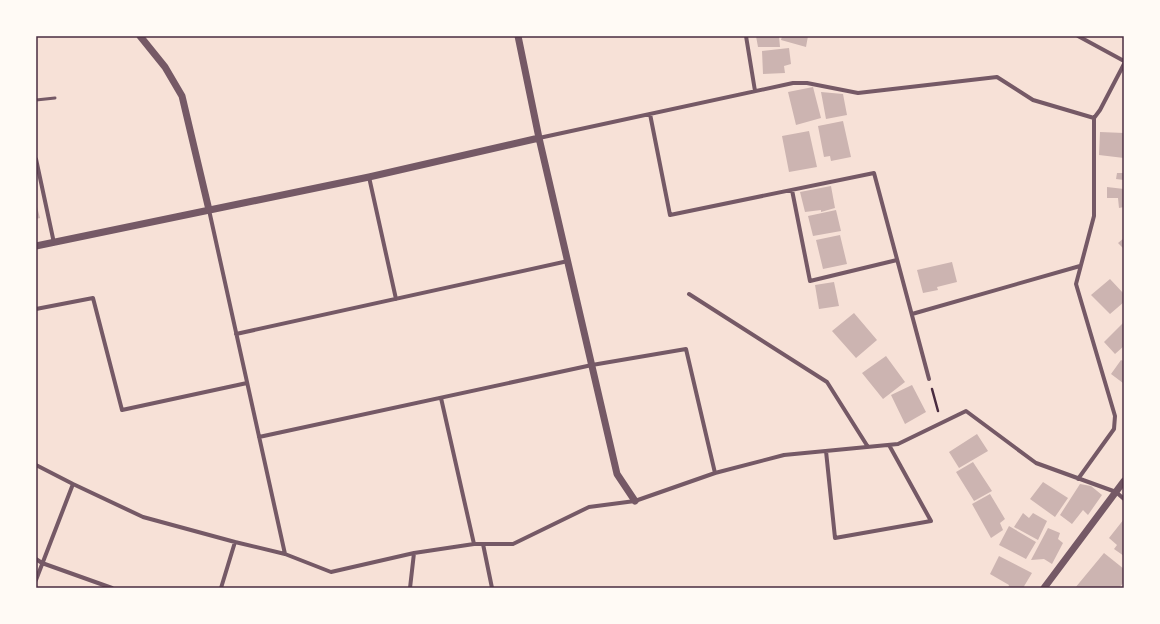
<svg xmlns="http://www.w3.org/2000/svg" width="1160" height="624" viewBox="0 0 1160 624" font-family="'Libre Baskerville',serif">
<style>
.building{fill:#ccb4b1}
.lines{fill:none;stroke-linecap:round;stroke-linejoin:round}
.path{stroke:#4a2c40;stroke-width:2.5}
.service{stroke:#755966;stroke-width:3}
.minor{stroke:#755966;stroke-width:4}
.tertiary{stroke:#755966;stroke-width:7}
.neatline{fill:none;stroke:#4a2c40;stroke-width:1.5}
</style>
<rect width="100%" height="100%" fill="#f7e1d7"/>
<path class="building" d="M756,36H779L780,47H758Z
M782,36H808L806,47L781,40Z
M789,48L791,64L784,66L785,73L763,74L762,51Z
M813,87L821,118L796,125L788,92Z
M821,92L843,94L847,115L826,119Z
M843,121L851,157L831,161L830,156L824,157L818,126Z
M809,131L817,167L789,172L782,136Z
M1100,132L1124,133V158L1099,155Z
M1117,173H1124V180L1116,179Z
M831,186L835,208L821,212V210L805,212L800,192Z
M1107,187L1124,189V207L1119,208L1118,198H1107Z
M36,203L40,218L36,219Z
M836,210L841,231L813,236L808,216Z
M840,235L847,264L823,269L816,240Z
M1124,238V249L1118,243Z
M952,262L957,282L937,287L938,290L923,293L917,270Z
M1110,279L1124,294V302L1110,314L1091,295Z
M834,282L839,306L819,309L815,285Z
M854,313L877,340L856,358L832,331Z
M1123,323L1124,346L1115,354L1104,342Z
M886,356L905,382L883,399L862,373Z
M1124,359V382L1123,383L1111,374L1121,360L1123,361Z
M912,385L926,412L905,424L891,395Z
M977,434L988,451L959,468L949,452Z
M973,462L992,491L974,501L956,472Z
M1043,482L1068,498L1055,517L1030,499Z
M1080,484L1091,486L1102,495L1088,515L1083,510L1072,524L1060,515Z
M990,494L1005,519L1000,523L1003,530L991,538L972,504Z
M1023,513L1029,518L1033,513L1047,521L1038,540L1014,527Z
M1124,519V556L1114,549L1117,545L1109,538Z
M1009,526L1036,542L1026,559L999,545Z
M1048,528L1060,533L1058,539L1063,543L1052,564L1044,559L1031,560Z
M1104,553L1124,569V582L1119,588H1075Z
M999,556L1032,573L1023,588H1008L1009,585L990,574Z"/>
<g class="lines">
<path class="path" d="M932,389L938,411"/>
<path class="service" d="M36,100L55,98"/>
<path class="minor" d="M746,36L755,91
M1078,36L1124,61
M650,114L670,215L874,173L929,379
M539,138L793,83H807L858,93L997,77L1033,100L1094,118L1100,110L1124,64
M36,159L54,243
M369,177L396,299
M792,190L810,281L897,260
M209,210L285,554
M689,294L827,382L868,447
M36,309L93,298L122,410L247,383
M912,314L1080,266
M236,334L568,261
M441,398L474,544
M259,437L592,365L686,349L715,473
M826,451L835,538L931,521L889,445
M36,465L73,484L143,517L235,542L285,554L331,572L414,553L474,544H513L589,507L635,501L715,473L784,455L898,444L966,411L1036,463L1116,492L1124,499
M1078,479L1114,429L1115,416L1076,284L1094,216V118
M483,544L492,588
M36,559L42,563L112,588
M36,580L73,484
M221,588L235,542
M410,588L414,553"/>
<path class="tertiary" d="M140,36L165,67L182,96L209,210
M518,36L539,138L617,474L635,501
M36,246L369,177L539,138
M1044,588L1124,481"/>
</g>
<rect width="1160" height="624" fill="none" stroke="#fffaf5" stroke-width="74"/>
<rect x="37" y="37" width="1086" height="550" class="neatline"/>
</svg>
